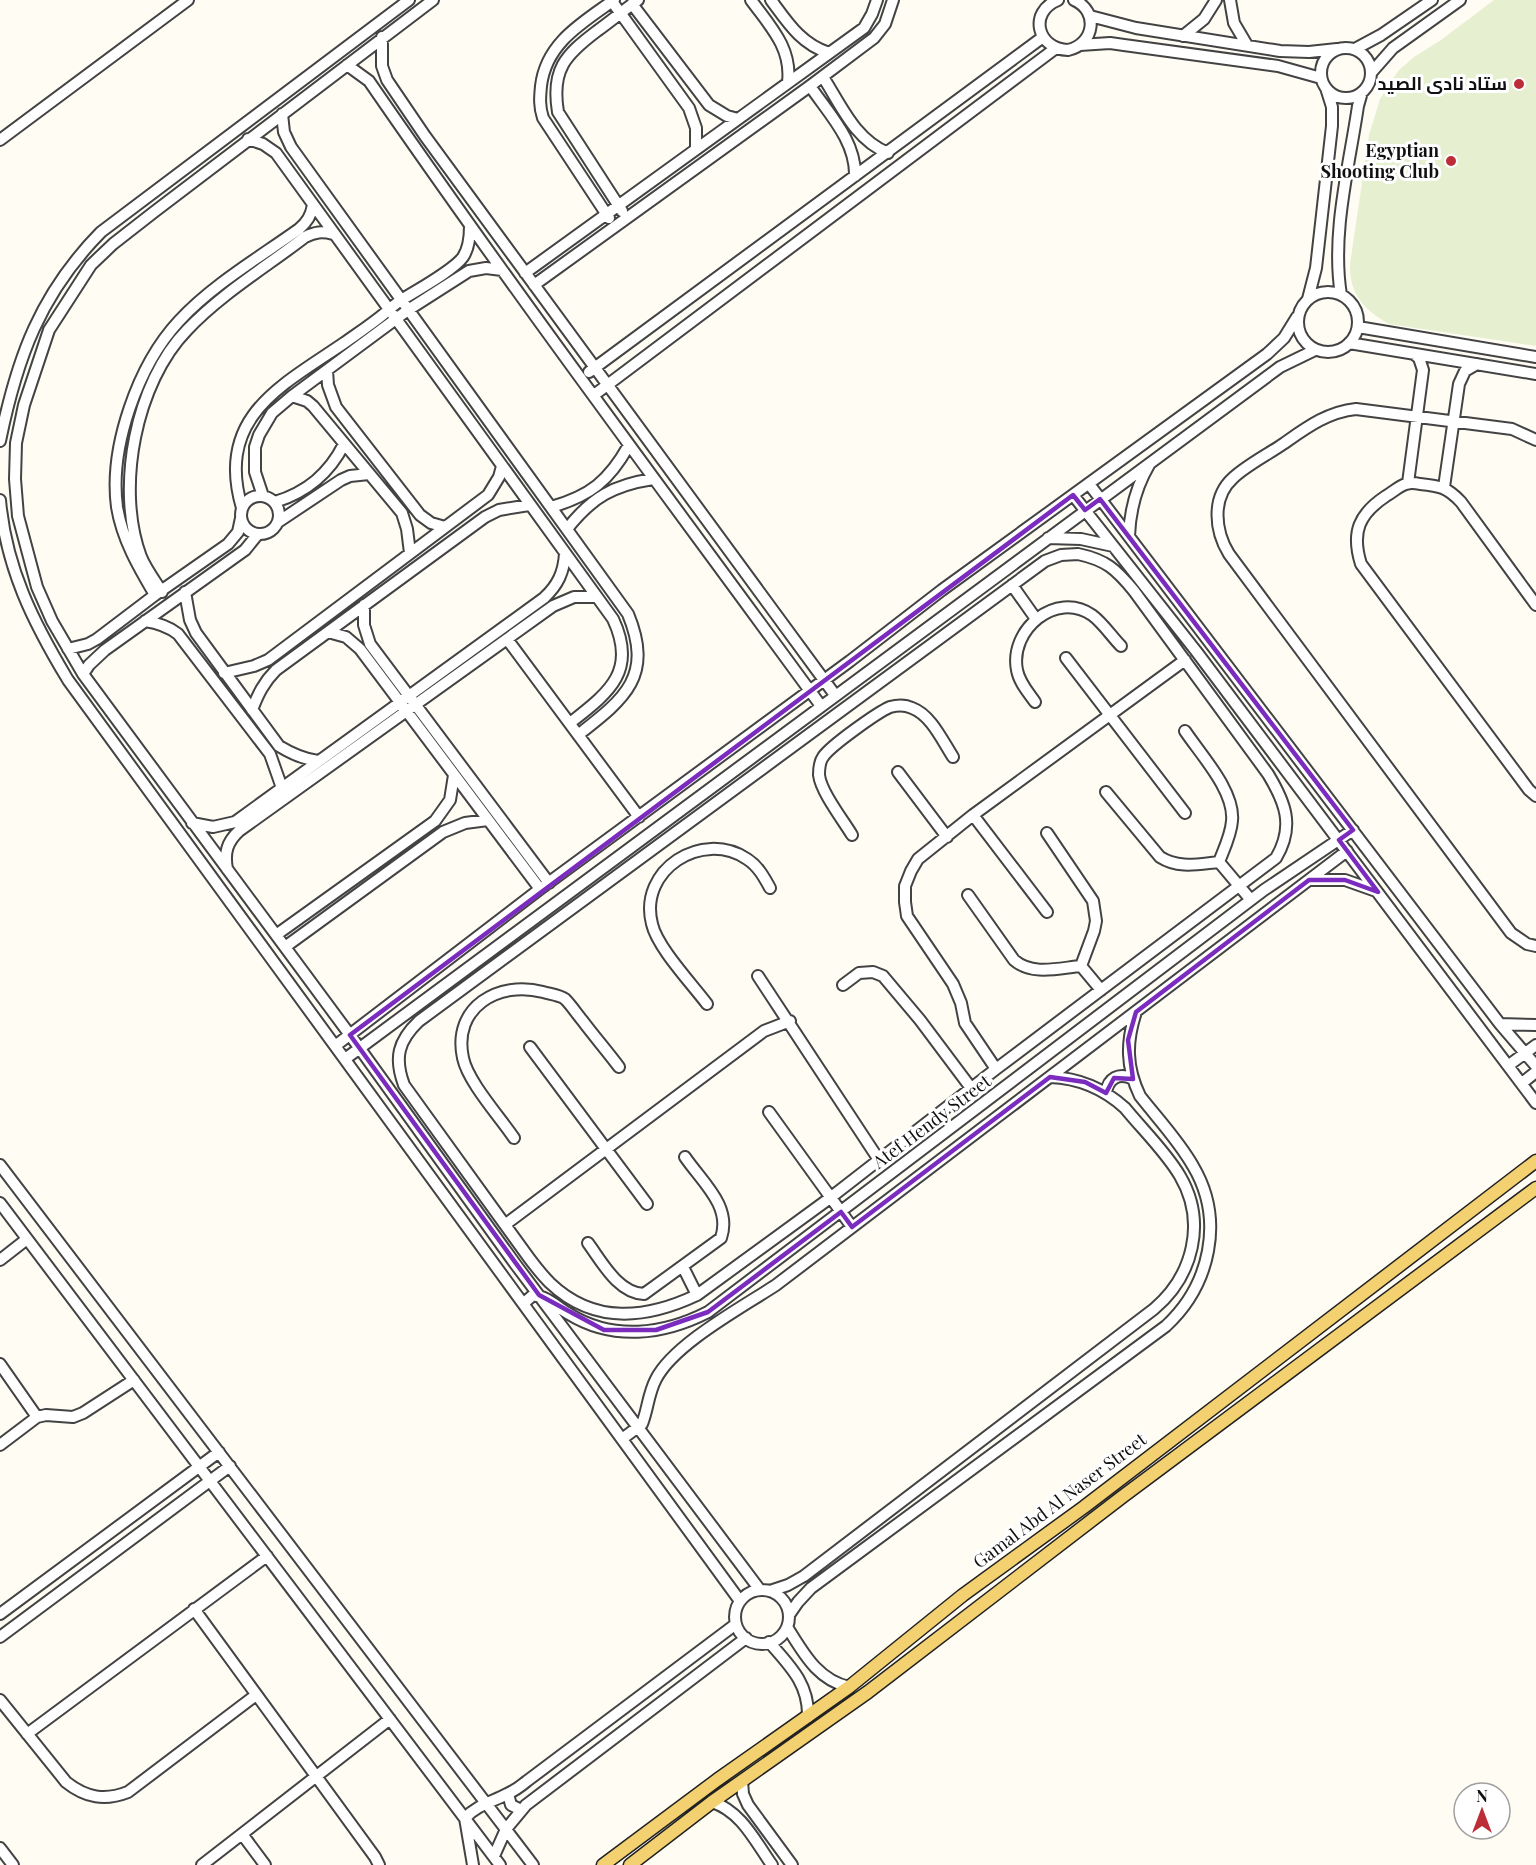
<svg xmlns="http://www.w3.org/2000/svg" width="1536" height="1865" viewBox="0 0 1536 1865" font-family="'Playfair Display',Cairo,serif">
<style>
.pitch{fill:#e6f0d0}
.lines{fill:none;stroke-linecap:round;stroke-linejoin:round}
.minor-casing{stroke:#434343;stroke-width:14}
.major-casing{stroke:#212121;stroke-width:15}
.minor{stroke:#fff;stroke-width:10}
.major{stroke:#f3d070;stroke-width:12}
.marked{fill:none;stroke:#7b2cbf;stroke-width:4.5;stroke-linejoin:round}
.poi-dot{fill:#bc2d37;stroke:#fff;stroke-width:2}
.labels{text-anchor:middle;stroke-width:6;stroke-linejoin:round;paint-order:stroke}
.poi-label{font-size:18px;font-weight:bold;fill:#101010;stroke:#fff;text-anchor:end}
.street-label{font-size:18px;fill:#101010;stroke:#fff}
</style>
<rect width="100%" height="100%" fill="#fffcf4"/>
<path class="pitch" d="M1494,0H1536V346L1389,324C1364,310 1349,294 1350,264L1369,135L1380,99L1398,71L1414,57L1441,40Z"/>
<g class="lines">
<g class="minor-casing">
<path id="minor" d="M433,0L154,212L113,244L91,265L49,330L24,405L16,443L15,479L18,516L37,587L52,621L83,674L350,1035L516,1265L760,1590
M611,0L689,108L696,128V149
M751,0C770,26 792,48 788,82
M771,0C788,23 801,44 829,53
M1058,0C1028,12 1037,49 1068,50C1095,44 1099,11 1074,0
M1230,0L1234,23L1247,45
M632,4L709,105L727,116L738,119
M1090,16L1136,28L1280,51L1309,52L1337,49
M1183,36L1204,19L1216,0
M382,37V66L387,80L425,136L835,695
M1080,45L1110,43L1124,45L1278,66L1321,78
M1321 73a25 25 0 1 1 50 0a25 25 0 1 1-50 0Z
M1355,49L1381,35L1432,0
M347,65L369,81C515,293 669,498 821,706
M1371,73L1393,48L1460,0
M823,77C841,105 855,140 888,153
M810,86C829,114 856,141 855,176
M282,114L284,132L291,147L628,614C654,677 624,699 578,735
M248,139L263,144L276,153L613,619C638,672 608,693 570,723
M0,140L188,0
M622,211L558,112C551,70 565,55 597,31C611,21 624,10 638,0
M609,218L543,118C539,106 540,97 541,86C546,43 582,23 614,0
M525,273L864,28L872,14L877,0
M534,285L810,86L874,38L885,24L893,0
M1298 322a30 30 0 1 1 60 0a30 30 0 1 1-60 0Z
M1341,295C1331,234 1349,167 1358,106L1362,92
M1308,299L1316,268L1332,126V107L1326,88
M1358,327L1536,357
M1349,343L1536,374
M327,370L328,385L336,407L420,515L431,523L445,527
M589,372L1043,37
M594,395L1056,48
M292,396L307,401L313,406L402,513L407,529L410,553
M1536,440L1512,429L1356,409C1327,412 1306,428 1283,444C1267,455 1247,465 1233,478C1211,498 1215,531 1229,554L1511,933L1527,944L1536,946
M0,441C17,358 40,294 101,232L409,0
M1408,483L1423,370L1419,358L1414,354
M1089,484L1500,1024L1536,1066
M1444,487L1459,384L1465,371L1477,364
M1073,495L1196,651L1536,1103
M241 515a19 19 0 1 1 38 0a19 19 0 1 1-38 0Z
M263,496L255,472V447L259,435L272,413L292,396L408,310L469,271L486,268L502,270
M0,500C6,568 33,622 68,680L740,1601
M275,502C307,492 329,474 344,444
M551,507C590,496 609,481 629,445
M242,508C215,417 281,386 344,343C358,333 372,324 385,313C391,308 396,303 403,299C417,290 454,270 463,257C469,248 470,237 470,226
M278,522L341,480L350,476L369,474
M567,529C592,497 614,485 653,479
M1129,536C1130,510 1136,487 1149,465
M1048,538L1081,539L1113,546
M1078,554C1106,560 1116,569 1134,591L1268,774C1285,802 1295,826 1276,858L996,1069L830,1198L697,1295C646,1319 594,1325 550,1283C542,1275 535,1266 529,1258L404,1085C394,1058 398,1041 419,1021L1045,561L1061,555Z
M1012,585L1036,619
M162,592C155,581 146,569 141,557C115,488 136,382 187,330C221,294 266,267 305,237C315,232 322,231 333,234
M185,592L190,620L196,633L279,746C292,754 303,759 318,761
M155,595C139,568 122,539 117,507C109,447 138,365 179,321C212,285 260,257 299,229C307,222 311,216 313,205
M364,605V625L370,644L549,883
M1536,605L1461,502C1447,487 1440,486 1420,484C1416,483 1411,482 1406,484C1399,486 1393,492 1386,496C1359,514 1351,532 1361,564L1529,790L1536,796
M145,621C158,623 168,626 178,634L270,754L282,788
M328,632L346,637L360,649L540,889
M507,639L639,817
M68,649L88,644L97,639L155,595L228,544L238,532L241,518
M1066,658L1185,813
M224,673L254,666L268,660L488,495L499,477L502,466
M83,674L89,665L105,650L245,550L258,534
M1035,702C1028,692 1019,682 1017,670C1009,630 1056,590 1092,615C1103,623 1112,637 1121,646
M252,710C258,694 264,682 276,670L485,517L499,510L529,505
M898,772L947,837
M1106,792L1160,857C1179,869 1198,864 1219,862C1224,849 1231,835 1232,821C1235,791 1201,755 1185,731
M973,815L1047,912
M192,823L213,827L235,822L544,598C558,585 564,572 565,553
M852,835C843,820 821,792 819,775C819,769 820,761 823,757C830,746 878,712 890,707C897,705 906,705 912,708C931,715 942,740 953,757
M1219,862L1251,900
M227,869C224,853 227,842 239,831L553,606L574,597H597
M1310,880H1345L1376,891
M968,895L1014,960C1032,976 1059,968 1081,966L1094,931L1096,921L1093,901L1047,833
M276,935L435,821L450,800L454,775
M285,947L443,832L465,823L488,820
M1081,966L1101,990
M758,976L879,1160
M843,985L859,973L873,972L883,976L920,1020L971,1088
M707,1004C692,984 657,947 652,924C638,870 702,829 747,859C758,866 764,877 770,888
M1500,1024L1536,1025
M335,1046L540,889L850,661L942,590L1267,354L1284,338L1297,317
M530,1047L647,1204
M345,1059L1280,367L1315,350
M1509,1065L1536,1045
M996,1069L965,1023L961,1003L953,984L907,916L905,902V886L911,871L918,859L973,815L1185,660
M1522,1083L1536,1072
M1106,1093C1108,1078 1119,1072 1133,1079
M769,1112L852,1227
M514,1138C500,1117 468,1082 463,1058C452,1007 499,980 543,992C550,994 560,995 565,999C571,1005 577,1014 582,1020C594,1036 607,1051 619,1067
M0,1165L533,1865
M0,1203L500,1865
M506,1224L764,1031L790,1021
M588,1243C602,1262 618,1293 644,1294L721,1238C732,1206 702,1182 685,1157
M0,1260L27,1239
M683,1267L697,1295
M524,1303L532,1296C545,1294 558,1308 569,1314C613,1341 663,1335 708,1312L1264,890L1353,830
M0,1364L37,1417
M622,1439L642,1424C648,1409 648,1394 656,1379C674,1344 741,1308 776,1285L1347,851
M0,1445L37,1417L46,1415L73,1417L83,1413L134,1380
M735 1617a27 27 0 1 1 54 0a27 27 0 1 1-54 0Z
M770,1591L788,1585L804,1576L1154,1309C1193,1276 1207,1222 1180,1176C1166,1152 1142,1129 1125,1108C1103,1088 1079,1078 1050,1077
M194,1609L375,1857L379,1865
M0,1614L219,1452
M789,1615L798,1602L811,1588L1166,1326C1210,1285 1225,1220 1193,1166C1179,1141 1158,1119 1140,1096C1126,1067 1126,1042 1136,1012
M787,1627C803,1652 817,1680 849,1687
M0,1637L230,1466
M769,1642C790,1666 809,1684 808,1717
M0,1700L66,1782C86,1798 105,1801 128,1792L256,1695
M27,1734L267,1556
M742,1781L743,1794L748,1805L792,1865
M508,1794L511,1805L521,1810
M712,1802C741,1811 755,1841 772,1865
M242,1834L265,1865
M0,1848L13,1865
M494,1856L506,1829L526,1805L746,1638
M202,1865L390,1719
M473,1865L465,1818C477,1805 492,1802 507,1794C514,1791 521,1786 527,1781L736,1624"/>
</g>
<g class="major-casing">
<path id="major" d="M603,1865L717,1780L849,1687L963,1595L1084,1507L1536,1161
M630,1865L712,1802L868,1692L1122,1497L1536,1188"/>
</g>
<use href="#minor" class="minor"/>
<use href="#major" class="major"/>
</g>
<path class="marked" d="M1073,495L1085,510L1100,499L1353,830L1339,840L1378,892L1345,880H1309L1136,1012L1128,1040L1133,1079L1114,1078L1106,1093L1085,1082L1050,1077L852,1227L841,1212L708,1312L656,1330H604L539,1295L350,1035Z"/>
<g class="poi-dot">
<circle cx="1519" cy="84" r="6"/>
<circle cx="1451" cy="161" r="6"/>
</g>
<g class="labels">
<g class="poi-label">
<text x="1507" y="90">ستاد نادى الصيد</text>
<text x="1439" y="157">Egyptian<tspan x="1439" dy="21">Shooting Club</tspan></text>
</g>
<g class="street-label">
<text transform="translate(932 1122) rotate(-37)" y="6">Atef Hendy Street</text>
<text transform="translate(1060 1501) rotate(-37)" y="6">Gamal Abd Al Naser Street</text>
</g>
</g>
<g transform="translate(1482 1811)"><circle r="28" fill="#ffffff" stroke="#9f9f9f" stroke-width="1.5"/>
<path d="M0-4.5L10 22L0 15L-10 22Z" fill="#bc2d37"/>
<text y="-9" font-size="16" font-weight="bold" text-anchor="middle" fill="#101010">N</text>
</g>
</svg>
